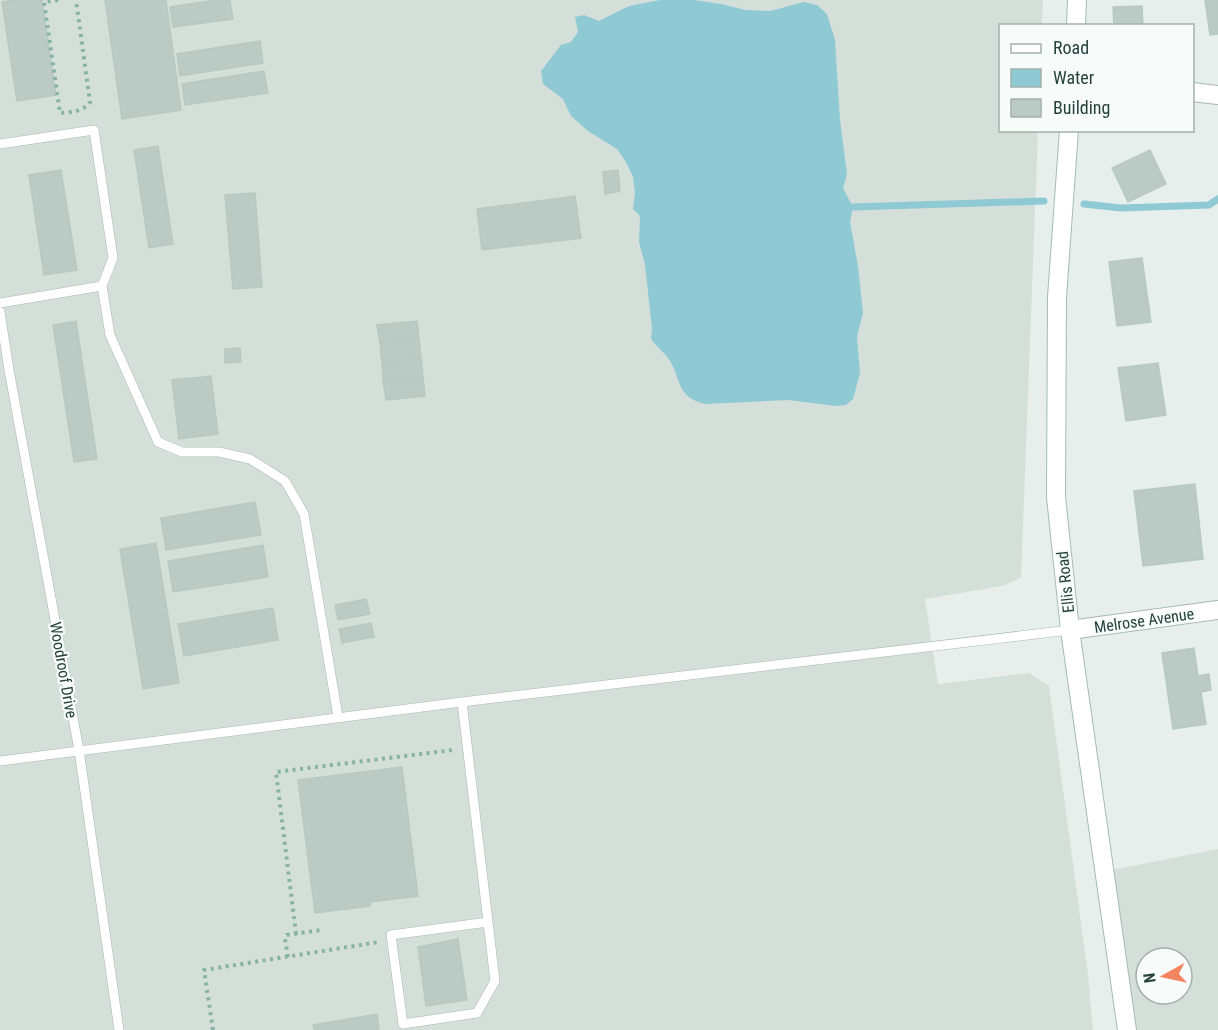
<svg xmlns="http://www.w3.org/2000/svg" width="1218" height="1030" viewBox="0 0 1218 1030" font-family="'Roboto Condensed',sans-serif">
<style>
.built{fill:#d4dfda;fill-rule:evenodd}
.water{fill:#8ec9d4}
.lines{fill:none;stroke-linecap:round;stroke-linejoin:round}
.stream{stroke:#8ec9d4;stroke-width:7}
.building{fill:#bbcac4;stroke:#b8c9c2;stroke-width:1.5}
.lane-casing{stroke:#a8b8b2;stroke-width:10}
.street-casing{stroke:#a8b8b2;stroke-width:20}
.secondary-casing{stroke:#a4bbb3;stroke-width:20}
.path{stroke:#86b3a5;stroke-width:4;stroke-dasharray:3 4.5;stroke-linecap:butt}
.lane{stroke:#fff;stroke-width:9}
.street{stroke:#fff;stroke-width:18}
.secondary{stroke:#fff;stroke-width:18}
.labels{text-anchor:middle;stroke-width:4.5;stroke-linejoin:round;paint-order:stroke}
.street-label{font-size:16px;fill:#24423a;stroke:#f7fbf9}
</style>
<rect width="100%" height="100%" fill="#e6efeb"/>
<path class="built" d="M0,0H1043L1042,25L1000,26V130L1038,131L1021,578L1002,586L925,599L938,684L1029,673L1049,686L1088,975L1093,1030H0Z
M1218,849V1030H1131L1112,870ZM1146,958H1182V994H1146Z"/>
<path class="water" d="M660,0H694L721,4L746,10L770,11L804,2L817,5L827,14L835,40L840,120L847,174L843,188L853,207L850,222L858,266L863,313L857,337L860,373L853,399L846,405L836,406L788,400L705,404C677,397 682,382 670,361C665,353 657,347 651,339L652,328L645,265L639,242L640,216L633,209L635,193L633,177L626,162L617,149L588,131L571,116L563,99L543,84L541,71L561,45L571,42L578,32L575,17L584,15L599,21L629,6Z"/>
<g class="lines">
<path class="stream" d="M1084,204L1121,208L1209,205L1218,199
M853,207L1044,201"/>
</g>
<path class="building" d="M14,0H42L56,95L17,101L2,2Z
M105,0H166L181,110L122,119Z
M217,0H230L233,19L173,27L170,7Z
M1205,0H1218V34L1210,35Z
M1142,6L1143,26H1114L1113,7Z
M260,41L263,63L180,76L177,54Z
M264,71L268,93L185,105L182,84Z
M158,146L173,244L149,248L134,150Z
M1150,150L1166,184L1128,202L1112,168Z
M61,170L77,270L44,275L29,175Z
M618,170L620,191L605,194L603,172Z
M255,193L262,287L233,289L225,195Z
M575,196L581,238L482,250L477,209Z
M1142,258L1151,322L1117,326L1109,262Z
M76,321L97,459L74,462L53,325Z
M417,321L419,339L380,344L377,325Z
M419,339L421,358L382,363L380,344Z
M240,348L241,362L225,363V349Z
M421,358L423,377L383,381L382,363Z
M1158,363L1166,415L1126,421L1118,368Z
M211,376L218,434L179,439L172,380Z
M423,377L425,396L386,400L383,381Z
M1195,484L1203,559L1143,566L1134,491Z
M255,502L261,535L166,550L161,518Z
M156,543L179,683L143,689L120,549Z
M263,545L268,577L173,592L168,561Z
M366,599L370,614L338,620L335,605Z
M273,608L278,640L184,656L178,624Z
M371,623L374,637L342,643L339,629Z
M1194,648L1198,676L1209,674L1211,690L1201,692L1206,724L1173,729L1162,653Z
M402,767L418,896L370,902V906L315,913L298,780Z
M458,939L467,1000L426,1006L418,947Z
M377,1014L379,1030H314L313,1025Z"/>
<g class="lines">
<g class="lane-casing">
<path id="lane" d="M0,144L94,130L113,258L102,286L0,303
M102,286L110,335L158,442L182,452H219L250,459L285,481L304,514L338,717
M0,312L9,370L79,750L119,1030
M462,702L495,981L477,1013L403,1024L391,935L488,922
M0,761L462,702L1070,630"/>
</g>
<g class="street-casing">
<path id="street" d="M1192,92L1218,95
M1070,630L1218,610"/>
</g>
<g class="secondary-casing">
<path id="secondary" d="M1076,26L1077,0
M1069,130L1057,297L1056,497L1070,630L1127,1030"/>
</g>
<path class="path" d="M58,0L44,2L60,113C71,112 83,112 90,102L76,0
M296,934L276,772L453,750
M288,957L285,939L287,935L321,930
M213,1030L204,970L379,942"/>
<use href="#lane" class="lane"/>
<use href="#street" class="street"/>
<use href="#secondary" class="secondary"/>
</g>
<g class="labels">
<g class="street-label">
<text transform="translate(1065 582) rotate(-96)" y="6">Ellis Road</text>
<text transform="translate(1144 620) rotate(-8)" y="6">Melrose Avenue</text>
<text transform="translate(64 670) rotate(80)" y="6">Woodroof Drive</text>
</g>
</g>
<rect x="999" y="24" width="195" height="108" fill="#f7fbf9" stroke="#a3b1ad" stroke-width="1.5"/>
<rect x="1011" y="44" width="30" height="9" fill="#ffffff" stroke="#a3b1ad" stroke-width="1.5"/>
<text x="1053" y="54" font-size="18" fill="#24423a">Road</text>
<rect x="1011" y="69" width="30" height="18" fill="#8ec9d4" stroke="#a3b1ad" stroke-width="1.5"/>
<text x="1053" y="84" font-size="18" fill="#24423a">Water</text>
<rect x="1011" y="99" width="30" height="18" fill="#bbcac4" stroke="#a3b1ad" stroke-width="1.5"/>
<text x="1053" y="114" font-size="18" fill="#24423a">Building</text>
<g transform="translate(1164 976) rotate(262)"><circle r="28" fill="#f7fbf9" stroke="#a3b1ad" stroke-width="1.5"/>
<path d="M0-4.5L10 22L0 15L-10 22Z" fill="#f4845f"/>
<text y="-9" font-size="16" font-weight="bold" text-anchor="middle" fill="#24423a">N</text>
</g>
</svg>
